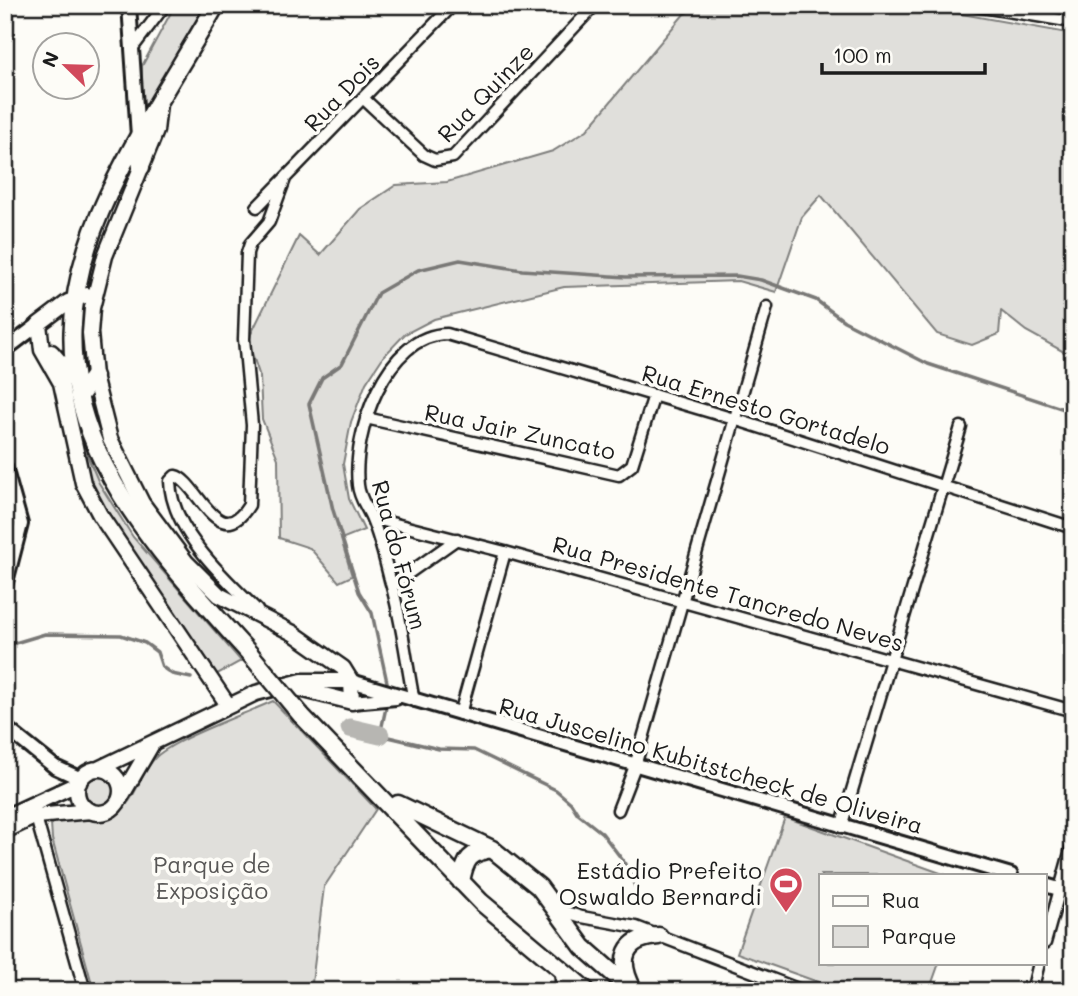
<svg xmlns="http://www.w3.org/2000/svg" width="1078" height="996" viewBox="0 0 1078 996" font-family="Mali,sans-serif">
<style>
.green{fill:#e0dfdb;stroke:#7e7e7c;stroke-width:2}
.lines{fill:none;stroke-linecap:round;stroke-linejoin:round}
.stream{stroke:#797876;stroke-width:3.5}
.river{stroke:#b7b6b2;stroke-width:19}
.minor-casing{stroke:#1c1c1c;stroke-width:15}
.tertiary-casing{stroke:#1c1c1c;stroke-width:18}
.secondary-casing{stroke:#1c1c1c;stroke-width:19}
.primary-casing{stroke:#1c1c1c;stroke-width:21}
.minor{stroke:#fdfcf7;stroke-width:10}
.tertiary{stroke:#fdfcf7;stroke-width:12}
.secondary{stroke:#fdfcf7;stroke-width:14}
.primary{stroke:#fdfcf7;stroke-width:16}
.primary-bridge-casing{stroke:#1c1c1c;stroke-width:21;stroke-linecap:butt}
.primary-bridge{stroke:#fdfcf7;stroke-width:16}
.labels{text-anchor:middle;stroke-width:7;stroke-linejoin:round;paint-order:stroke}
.street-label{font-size:23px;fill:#1c1c1c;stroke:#fdfcf7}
.park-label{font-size:23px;fill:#575655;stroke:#fdfcf7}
.poi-label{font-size:23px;fill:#1c1c1c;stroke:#fdfcf7;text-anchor:end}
</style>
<rect width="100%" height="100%" fill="#fdfcf7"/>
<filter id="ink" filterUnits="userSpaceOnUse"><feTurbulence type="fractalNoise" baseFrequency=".0143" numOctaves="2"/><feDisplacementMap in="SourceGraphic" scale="14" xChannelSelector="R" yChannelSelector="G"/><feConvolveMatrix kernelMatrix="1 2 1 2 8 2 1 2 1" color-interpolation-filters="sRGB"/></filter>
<g filter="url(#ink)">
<path class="green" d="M175,5H205L142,113V66Z
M697,5H912L1073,34V357L1026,331L1001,311L999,334L972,345L937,334L821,195L802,217L776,292L738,281L564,287L434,319L405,334L383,357L366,383L351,422L343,464L349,499L364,530L341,539L352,576L339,582L310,548L279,538L278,459L262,419L260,377L249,344L251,334L299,236L320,255L360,209L396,185L447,182L553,151L587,130L684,14L698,7Z
M73,422L99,483L133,537L241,661L212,677L93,495Z
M273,701L376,809L324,887L311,991H94L52,839L51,823C63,812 95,824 113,815C136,805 139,772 157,756C177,738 245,714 273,701Z
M85 791a14 14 0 1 1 28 0a14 14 0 1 1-28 0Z
M785,817L946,875H821V963H939L929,991H843L737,953Z"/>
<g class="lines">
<path class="stream" d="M5,646L45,634L121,635L145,643L157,652L162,667L172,674L191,678
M387,682L372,613L359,592L333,510L309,404L322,378L342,364L378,293L418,270L460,260L522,270L626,277L737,276L761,280L816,300L844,321L928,364L1073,412
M387,703L380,735L439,749L474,750L556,790L571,803L578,814L602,833L624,862L644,906
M690,988L691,991"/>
<path class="river" d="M350,728L380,735"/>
<g class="minor-casing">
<path id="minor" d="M970,5L1073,22
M134,46L165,5
M364,99L424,155L435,160L453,157L595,5
M257,207L453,5
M366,418L619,475L632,465L654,395
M372,518L505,552L1073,711
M392,585L457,539
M257,610C225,579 171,530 170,481L175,476C197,480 218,555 249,505L252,425L244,339L247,253L250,244L269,222L285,179
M414,701C406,661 402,619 390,580C385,560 380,538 372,519C367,507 359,498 358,485C352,434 386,334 447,334L734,419L1073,528
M460,714L505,552
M34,810L85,991
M618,810L635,766L767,307
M841,827L961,427
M556,909L582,917L636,927L803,991
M1045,943L1073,842
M1032,991L1039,963"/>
</g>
<g class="tertiary-casing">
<path id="tertiary" d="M129,5L138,136
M5,350L39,324
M5,467L21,524L5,586
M351,681L1011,875
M352,702L396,698
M5,727L55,767L81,779
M1045,885L1073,893
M562,972L563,991"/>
</g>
<g class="secondary-casing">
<path id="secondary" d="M159,104L156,131L105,256L92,308L90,333L94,376L110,439L142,503L186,562L219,595L293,633L343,668L351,681L352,702L284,685
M87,295L68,302L39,324L42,350L61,383L83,483L100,515L228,705
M98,769L256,693L302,681H351
M77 791a22 22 0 1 1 44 0a22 22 0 1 1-44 0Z
M121,797L152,744
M5,817L79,783
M5,831L36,816L91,811"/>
</g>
<g class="primary-casing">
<path id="primary" d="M216,5C180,68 139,129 108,195C14,394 122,514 250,654
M138,140L141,167
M51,353L77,383
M79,397L94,376
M301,715L481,902L587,991
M398,804L492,849L539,887L583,947L633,991
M461,882C465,859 470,852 492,849
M633,989C617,959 624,938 659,936"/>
</g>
<use href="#minor" class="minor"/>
<use href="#tertiary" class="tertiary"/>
<use href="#secondary" class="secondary"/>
<use href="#primary" class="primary"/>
<g class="primary-bridge-casing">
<path id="primary-bridge" d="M250,654L301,715"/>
</g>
<use href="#primary-bridge" class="primary-bridge"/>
</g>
</g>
<defs>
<g id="stadium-pin" transform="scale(1.75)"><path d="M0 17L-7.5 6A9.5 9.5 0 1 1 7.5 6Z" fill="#d1495b" stroke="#fdfcf7"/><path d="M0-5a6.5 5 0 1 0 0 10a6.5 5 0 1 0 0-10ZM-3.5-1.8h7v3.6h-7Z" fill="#fff"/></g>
</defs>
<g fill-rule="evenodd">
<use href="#stadium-pin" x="786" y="884"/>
</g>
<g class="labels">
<g class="street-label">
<text transform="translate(342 93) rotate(-46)" y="8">Rua Dois</text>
<text transform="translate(486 93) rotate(-46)" y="8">Rua Quinze</text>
<text transform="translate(766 410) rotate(17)" y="8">Rua Ernesto Gortadelo</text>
<text transform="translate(520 432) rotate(12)" y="8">Rua Jair Zuncato</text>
<text transform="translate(399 555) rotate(75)" y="8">Rua do Fórum</text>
<text transform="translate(728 594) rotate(16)" y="8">Rua Presidente Tancredo Neves</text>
<text transform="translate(711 766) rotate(16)" y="8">Rua Juscelino Kubitstcheck de Oliveira</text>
</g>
<g class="park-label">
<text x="212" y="873">Parque de<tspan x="212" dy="26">Exposição</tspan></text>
</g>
<g class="poi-label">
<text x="762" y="879">Estádio Prefeito<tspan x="762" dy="26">Oswaldo Bernardi</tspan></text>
</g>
</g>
<rect width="1078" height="996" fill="none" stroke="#fdfcf7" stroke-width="28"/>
<rect x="14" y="14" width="1050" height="968" fill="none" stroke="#1c1c1c" stroke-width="2.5" filter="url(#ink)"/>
<rect x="819" y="874" width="228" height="91" fill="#fdfcf7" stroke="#a3a29f" stroke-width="2"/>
<rect x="833" y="896" width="35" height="10" fill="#fdfcf7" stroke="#a3a29f" stroke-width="2"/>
<text x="882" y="908" font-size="21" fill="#1c1c1c">Rua</text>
<rect x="833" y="926" width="35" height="21" fill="#e0dfdb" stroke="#a3a29f" stroke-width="2"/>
<text x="882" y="944" font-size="21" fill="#1c1c1c">Parque</text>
<g transform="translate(66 66) rotate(293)"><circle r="33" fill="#fdfcf7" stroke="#a3a29f" stroke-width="2"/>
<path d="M0-5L12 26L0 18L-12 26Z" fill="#d1495b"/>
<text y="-10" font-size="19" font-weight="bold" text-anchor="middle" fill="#1c1c1c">N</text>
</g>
<path d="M822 63v10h163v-10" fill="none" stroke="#1c1c1c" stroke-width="3.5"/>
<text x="833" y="63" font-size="21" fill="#1c1c1c" stroke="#fdfcf7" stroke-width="5" paint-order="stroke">100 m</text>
</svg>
